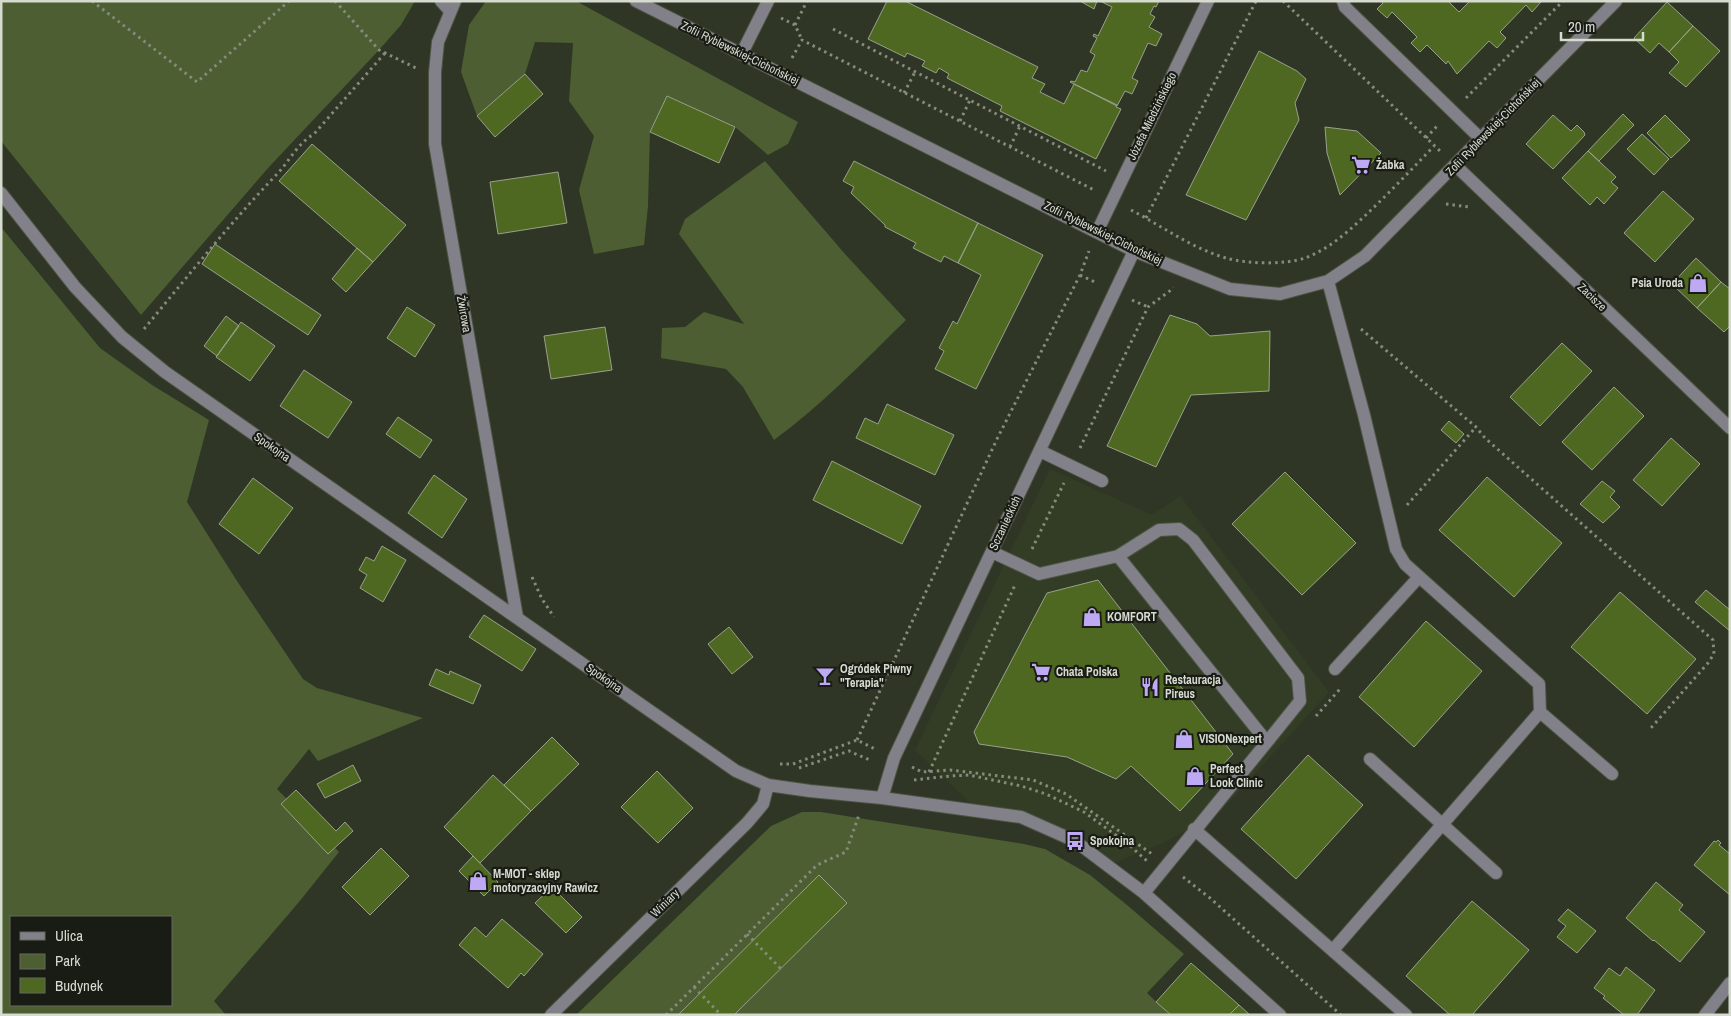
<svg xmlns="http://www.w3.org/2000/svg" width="1731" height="1016" viewBox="0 0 1731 1016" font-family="'Archivo Narrow',sans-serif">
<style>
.built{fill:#333d25}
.green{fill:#4c5e32;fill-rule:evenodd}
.building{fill:#4e6821;stroke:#98a18c}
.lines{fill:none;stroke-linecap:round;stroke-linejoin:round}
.minor-casing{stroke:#4d5444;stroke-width:14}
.path{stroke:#858b7d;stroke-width:3;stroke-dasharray:2.5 4;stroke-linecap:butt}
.minor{stroke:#828089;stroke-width:12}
.labels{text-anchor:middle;stroke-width:4.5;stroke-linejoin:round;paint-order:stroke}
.street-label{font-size:12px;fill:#d6dbd0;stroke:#191c14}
.poi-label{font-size:12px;font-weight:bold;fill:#d6dbd0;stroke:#191c14;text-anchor:start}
</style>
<rect width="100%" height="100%" fill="#2f3625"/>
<path class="built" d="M1050,469L1152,515L1180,496L1329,692L1220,812L1163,843L1109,865L1021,818L980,812L915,750Z"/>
<path class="green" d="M1,1H415L401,25L379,50L269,167L141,315L1,141Z
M486,1H576L798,122L788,144L768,155L735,127L667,96L650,132L648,206L644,245L594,254L579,190L594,136L569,101L573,43L535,42L525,74L477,116L461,72L469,25Z
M765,161L845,254L906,320C864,361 822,405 774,440L743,387L726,369L661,358L662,328L685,327L704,312L744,324L679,234L685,219Z
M1,227L100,348L152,385L209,420L187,502L237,581L303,679L317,688L423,718L318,761L309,749L277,789L339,852L299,902L214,1001L226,1015H1ZM11,917H171V1005H11Z
M802,812H821L871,820L1024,844L1045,849L1090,875L1127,905L1184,954L1147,993L1170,1015H576L771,826Z"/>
<path class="building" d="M887,1H905L1038,67L1032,78L1045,84L1040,92L1064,104L1074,84L1117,105L1116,107L1121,109L1096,159L1000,111L1002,106L947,78L949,74L939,68L936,73L922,66L925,61L907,53L905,57L868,39Z
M1080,1H1097L1094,9Z
M1100,1H1159L1156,7L1154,6L1150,14L1155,17L1149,27L1162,34L1156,46L1148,43L1132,78L1138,81L1132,94L1125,91L1117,106L1070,82L1071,81L1075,82L1081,70L1087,72L1095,55L1090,52L1097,38L1093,36L1094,34L1098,36L1112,7Z
M1381,1H1448L1459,12L1470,1L1541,2L1532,12L1526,5L1500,32L1506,38L1497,48L1489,41L1457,74L1448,61L1446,64L1427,45L1420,52L1411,43L1417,37L1392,12L1387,18L1377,9L1383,3Z
M1667,2L1693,26L1669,52L1659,43L1650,53L1634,38Z
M1693,26L1720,51L1686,87L1669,73L1679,62L1669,52Z
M1259,51L1297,71L1306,79L1295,103L1299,120L1246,220L1186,195Z
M525,74L543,94L495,137L477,116Z
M667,96L735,127L719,163L650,132Z
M1623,114L1634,125L1599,161L1588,151Z
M1553,115L1571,131L1577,125L1584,132L1585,135L1553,169L1526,144Z
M1665,115L1690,140L1671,158L1647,133Z
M1325,127L1357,131L1381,153L1340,195L1327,153Z
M1642,134L1669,159L1654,175L1627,149Z
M312,144L406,225L373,262L279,181Z
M1588,151L1616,177L1611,182L1618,188L1604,204L1597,197L1590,205L1562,178Z
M854,161L978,223L958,263L944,256L941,262L913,248L916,243L885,227V225L851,193L854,187L843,181Z
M558,172L567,223L498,234L490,182Z
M1663,191L1694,219L1655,262L1624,233Z
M978,223L1043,255L976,389L935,369L944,351L939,348L953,321L957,324L981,275L958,263Z
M215,244L321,315L308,335L202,264Z
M357,248L373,262L346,292L332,279Z
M1696,258L1721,282L1697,308L1672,284Z
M1721,282L1730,289V326L1724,332L1697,308Z
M407,307L435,325L415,357L387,338Z
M1170,315L1197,324L1210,336L1270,331L1269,391L1191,395L1156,467L1107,446Z
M226,316L239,326L217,356L204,346Z
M241,322L275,346L250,381L216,357Z
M605,327L612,370L551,379L544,336Z
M1562,343L1592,371L1540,426L1510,397Z
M304,370L352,402L328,438L280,406Z
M1614,387L1644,416L1592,470L1562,442Z
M887,404L954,435L935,475L856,438L865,418L878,424Z
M398,417L432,440L420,458L386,434Z
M1449,421L1464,434L1456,443L1441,430Z
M1671,438L1700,464L1662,506L1633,480Z
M832,461L921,506L902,544L813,500Z
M1285,472L1356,543L1302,595L1232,524Z
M434,475L467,499L442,538L408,513Z
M1487,477L1562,543L1514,597L1439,530Z
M253,478L293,508L259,554L219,524Z
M1602,481L1615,491L1610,497L1620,507L1603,523L1580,504Z
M382,546L406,560L383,602L360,588L367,575L359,570L366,557L374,561Z
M1098,580L1233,754L1180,811L1131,766L1116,779L1067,757L979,744L974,732L1047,593Z
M1706,590L1730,610V631L1695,602Z
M1620,592L1696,659L1647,714L1571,647Z
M484,615L536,649L522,671L469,637Z
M1426,621L1482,671L1414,747L1359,697Z
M729,627L753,657L732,674L708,644Z
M436,669L449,675L450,671L481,685L473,704L429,685Z
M552,737L579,764L531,811L504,785Z
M1308,755L1363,805L1296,879L1241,829Z
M353,765L361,781L325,798L317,784Z
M657,771L693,808L658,843L621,807Z
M493,775L531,811L480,863L444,827Z
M296,790L336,831L345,822L353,831L328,854L281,804Z
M1718,840L1721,843L1719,845L1730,854V895L1694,865L1714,841L1716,842Z
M381,848L409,876L370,915L342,887Z
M473,856L498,882L484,896L459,871Z
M819,875L847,903L734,1015H678Z
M1656,882L1683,905L1679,910L1705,932L1680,962L1654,940L1653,941L1626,918Z
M552,887L582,917L566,933L535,903Z
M1472,901L1529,950L1472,1015H1450L1406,976Z
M1568,909L1596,931L1577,953L1557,937L1566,926L1558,920Z
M502,919L543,954L524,976L521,973L508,988L459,945L475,927L486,937Z
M1191,963L1239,1005L1229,1015H1171L1156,1002Z
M1626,967L1655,990L1637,1015H1624L1603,998L1605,996L1594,988L1609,968L1620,976Z
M1239,1005L1250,1015H1229Z"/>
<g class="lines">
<g class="minor-casing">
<path id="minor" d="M441,1L450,11
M455,1L438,42L435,72V144L517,617
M636,1L1134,251L1230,289L1280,294L1328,281L1365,256L1616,1
M1343,1L1345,7L1481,139
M742,53L768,1
M1455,165L1730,428
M1,193L75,287L122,337L165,372L736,771L768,785L810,791L882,798L1021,817L1075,841L1144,893L1280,1015
M1097,232L1208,1
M1328,281L1364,415L1396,549L1405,564L1539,684L1540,712L1333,950
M1040,451L1102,481
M992,552L1039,574L1118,556L1267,742L1144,893
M1118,556L1159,530L1179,529L1193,540L1298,678L1300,701L1267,742
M1335,669L1419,577
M1540,712L1612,774
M1370,759L1496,873
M882,798L894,758L1134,251
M1194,829L1406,1015
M551,1015L747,823L763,804L768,785
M1705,1015L1730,983"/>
</g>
<path class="path" d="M92,1L197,82L289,1
M335,1L379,50L416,68
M1283,1L1440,151
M781,18L795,25L802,40
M795,25L807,1
M833,29L1106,171
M792,58L802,40L1094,190
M904,93L915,72
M1466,98L1563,1
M960,121L970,100
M1426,138L1438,125
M1010,147L1020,126
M1446,204L1469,207
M1131,210C1162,226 1191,248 1226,258C1246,264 1285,265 1305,258C1330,249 1351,229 1370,211C1392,190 1413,168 1434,146
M1146,218L1256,1
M1080,275L1097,283
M1132,300L1148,307
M144,329C188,276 231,222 278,173C290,160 298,143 314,134L385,53
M1361,329L1476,427L1485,438L1713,640L1714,654L1708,663L1650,729
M1080,448L1148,307L1171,290L1173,287
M1407,505L1476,427
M1032,549L1064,483
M532,577L542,599L554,617
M1316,716L1340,689
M857,740L997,439L1080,275L1089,251
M780,764H793L857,740L877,750
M912,767L922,772L950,770L1033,780L1066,794L1152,854
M799,768L849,751L872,761
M929,772L1015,585
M914,780L950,776L969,775L1021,786L1046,794L1084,812L1128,844L1147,861
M1183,877L1210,898L1341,1015
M747,934L781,969
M694,987L721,1015
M666,1015L817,865L846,852L859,815"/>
<use href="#minor" class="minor"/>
</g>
<defs>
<g id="supermarket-bare" transform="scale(1.5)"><path d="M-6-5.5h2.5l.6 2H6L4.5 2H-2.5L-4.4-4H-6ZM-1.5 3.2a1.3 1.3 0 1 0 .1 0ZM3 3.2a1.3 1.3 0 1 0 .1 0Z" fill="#bea9f5" stroke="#191c14" stroke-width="2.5" paint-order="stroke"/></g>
<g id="shop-bare" transform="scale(1.5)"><path d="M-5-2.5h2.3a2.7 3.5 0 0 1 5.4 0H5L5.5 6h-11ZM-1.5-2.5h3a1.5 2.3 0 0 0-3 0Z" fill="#bea9f5" stroke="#191c14" stroke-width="2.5" paint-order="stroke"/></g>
<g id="bar-bare" transform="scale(1.5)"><path d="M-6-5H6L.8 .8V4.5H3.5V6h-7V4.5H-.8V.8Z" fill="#bea9f5" stroke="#191c14" stroke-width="2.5" paint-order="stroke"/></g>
<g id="restaurant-bare" transform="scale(1.5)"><path d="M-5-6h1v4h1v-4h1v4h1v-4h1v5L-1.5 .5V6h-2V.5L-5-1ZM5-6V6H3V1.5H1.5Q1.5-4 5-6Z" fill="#bea9f5" stroke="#191c14" stroke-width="2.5" paint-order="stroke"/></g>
<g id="bus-bare" transform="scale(1.5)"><path d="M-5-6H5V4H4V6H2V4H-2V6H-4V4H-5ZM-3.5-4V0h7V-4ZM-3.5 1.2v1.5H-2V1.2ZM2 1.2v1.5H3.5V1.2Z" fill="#bea9f5" stroke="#191c14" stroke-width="2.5" paint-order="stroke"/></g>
</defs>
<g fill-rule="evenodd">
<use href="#supermarket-bare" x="1361" y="165"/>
<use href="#shop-bare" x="1698" y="283"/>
<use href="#shop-bare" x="1092" y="617"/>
<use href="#supermarket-bare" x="1041" y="672"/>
<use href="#bar-bare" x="825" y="676"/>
<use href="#restaurant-bare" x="1150" y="687"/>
<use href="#shop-bare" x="1184" y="739"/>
<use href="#shop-bare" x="1195" y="776"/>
<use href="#bus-bare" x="1075" y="841"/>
<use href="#shop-bare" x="478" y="881"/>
</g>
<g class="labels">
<g class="street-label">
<text transform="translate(740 53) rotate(26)" y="4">Zofii Ryblewskiej-Cichońskiej</text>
<text transform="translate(1152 116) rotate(-64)" y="4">Józefa Miedzińskiego</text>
<text transform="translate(1493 127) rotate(-46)" y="4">Zofii Ryblewskiej-Cichońskiej</text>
<text transform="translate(1103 233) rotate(26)" y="4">Zofii Ryblewskiej-Cichońskiej</text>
<text transform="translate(1592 297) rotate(44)" y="4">Zacisze</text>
<text transform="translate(464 314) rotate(80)" y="4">Żwirowa</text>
<text transform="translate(272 447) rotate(35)" y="4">Spokojna</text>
<text transform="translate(1005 523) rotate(-65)" y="4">Sczanieckich</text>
<text transform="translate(604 678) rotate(35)" y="4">Spokojna</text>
<text transform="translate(665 903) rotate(-44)" y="4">Winiary</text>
</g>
<g class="poi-label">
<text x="1376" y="169">Żabka</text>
<text x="1683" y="287" text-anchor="end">Psia Uroda</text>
<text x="1107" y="621">KOMFORT</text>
<text x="840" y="673">Ogródek Piwny<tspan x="840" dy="14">"Terapia"</tspan></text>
<text x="1056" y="676">Chata Polska</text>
<text x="1165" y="684">Restauracja<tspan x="1165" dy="14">Pireus</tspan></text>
<text x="1199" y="743">VISIONexpert</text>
<text x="1210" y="773">Perfect<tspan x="1210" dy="14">Look Clinic</tspan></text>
<text x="1090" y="845">Spokojna</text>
<text x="493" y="878">M-MOT - sklep<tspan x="493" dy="14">motoryzacyjny Rawicz</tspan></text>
</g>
</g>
<rect width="1731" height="1016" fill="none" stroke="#d6dbd0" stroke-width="5"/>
<rect x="10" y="916" width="162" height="90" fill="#191c14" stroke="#65685f"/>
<rect x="20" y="932" width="25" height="8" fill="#828089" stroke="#65685f"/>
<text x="55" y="941" font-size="15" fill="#d6dbd0">Ulica</text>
<rect x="20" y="954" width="25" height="15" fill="#4c5e32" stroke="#65685f"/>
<text x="55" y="966" font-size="15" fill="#d6dbd0">Park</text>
<rect x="20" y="978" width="25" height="15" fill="#4e6821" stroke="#65685f"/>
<text x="55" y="991" font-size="15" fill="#d6dbd0">Budynek</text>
<path d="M1561 32v8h82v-8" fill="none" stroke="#d6dbd0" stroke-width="2.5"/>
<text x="1568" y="32" font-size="15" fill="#d6dbd0" stroke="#191c14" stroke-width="4" paint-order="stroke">20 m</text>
</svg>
